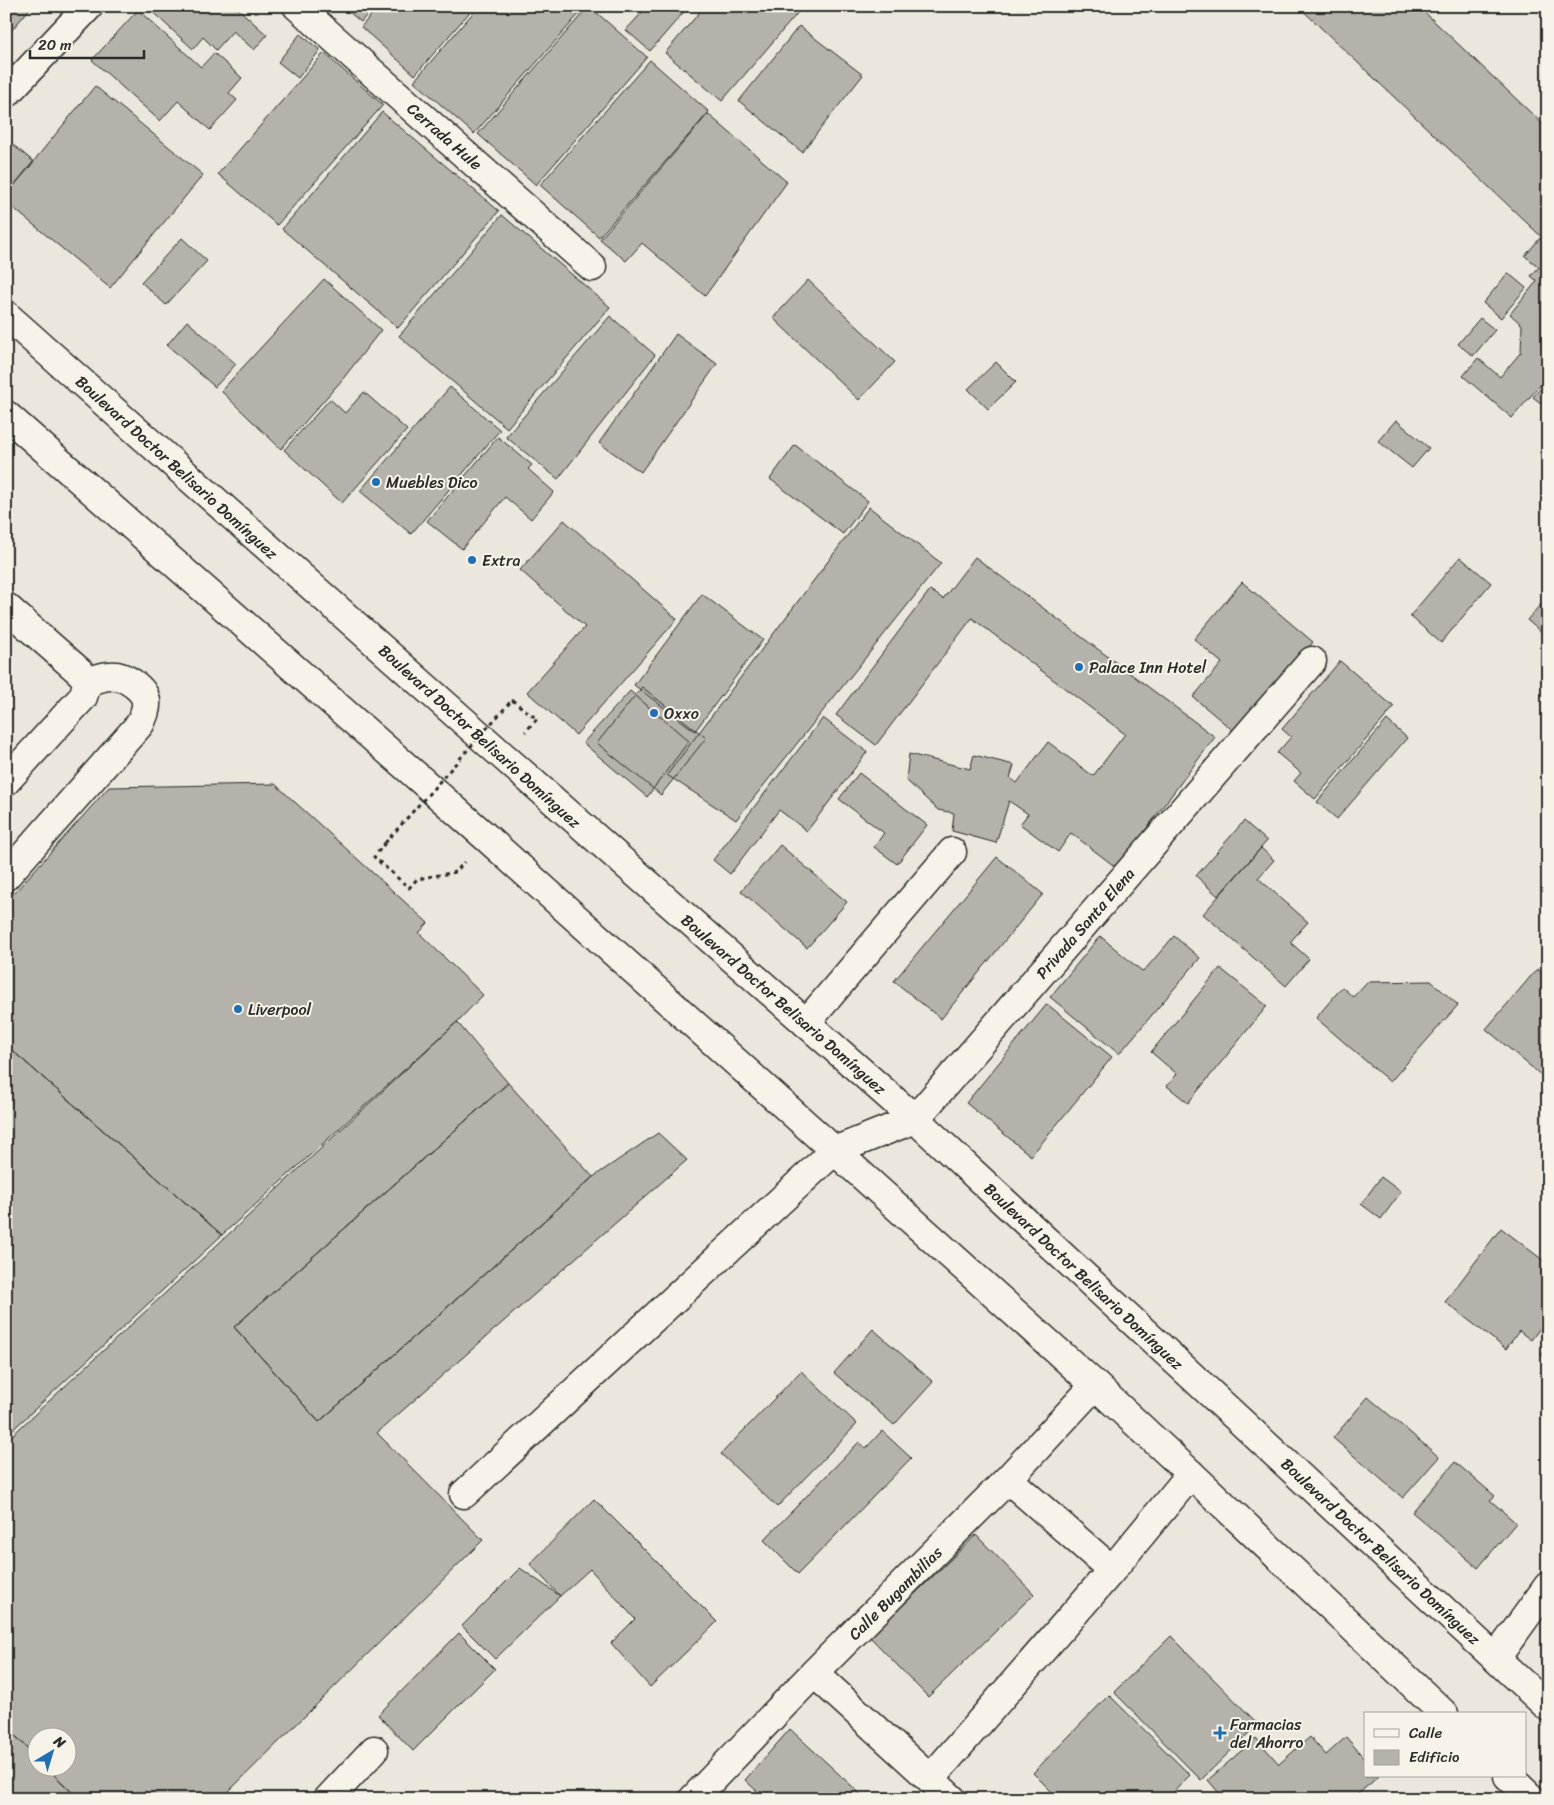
<svg xmlns="http://www.w3.org/2000/svg" width="1554" height="1805" viewBox="0 0 1554 1805" font-family="Sriracha,sans-serif">
<style>
.building{fill:#b5b2ab;stroke:#2b2b2b}
.lines{fill:none;stroke-linecap:round;stroke-linejoin:round}
.minor-casing{stroke:#2b2b2b;stroke-width:31}
.major-casing{stroke:#2b2b2b;stroke-width:31}
.path{stroke:#2b2b2b;stroke-width:3;stroke-dasharray:4 4;stroke-linecap:butt}
.minor{stroke:#f7f3e8;stroke-width:28}
.major{stroke:#f7f3e8;stroke-width:28}
.path-bridge{stroke:#2b2b2b;stroke-width:3;stroke-dasharray:4 4;stroke-linecap:butt}
.poi-dot{fill:#1f6fb2;stroke:#f7f3e8;stroke-width:2}
.labels{text-anchor:middle;stroke-width:4;stroke-linejoin:round;paint-order:stroke}
.street-label{font-size:16px;fill:#2b2b2b;stroke:#f7f3e8}
.poi-label{font-size:16px;fill:#2b2b2b;stroke:#f7f3e8;text-anchor:start}
</style>
<rect width="100%" height="100%" fill="#ebe7dd"/>
<filter id="ink" filterUnits="userSpaceOnUse"><feTurbulence type="fractalNoise" baseFrequency=".02" numOctaves="2"/><feDisplacementMap in="SourceGraphic" scale="10" xChannelSelector="R" yChannelSelector="G"/><feConvolveMatrix kernelMatrix="1 2 1 2 8 2 1 2 1" color-interpolation-filters="sRGB"/></filter>
<g filter="url(#ink)">
<path class="building" d="M6,6H32L6,37Z
M146,6H235L267,35L254,50L233,31L216,50L203,37L193,49Z
M342,6H374L361,22Z
M379,6H475L415,75L361,27Z
M479,6H586L474,134L414,81Z
M589,6L647,57L536,185L478,134Z
M648,6H689L650,51L626,30Z
M705,6H798L801,9L722,101L665,53Z
M1298,6H1418L1548,129L1547,242Z
M138,10L201,67L214,53L242,78L229,93L237,100L210,130L178,101L160,121L92,60Z
M799,26L863,75L802,152L739,101Z
M300,34L320,50L298,78L278,62Z
M324,53L383,105L277,225L218,174Z
M650,60L709,112L599,237L540,185Z
M95,86L203,175L110,288L6,202V195Z
M382,112L499,211L398,328L282,229Z
M708,114L787,182L705,296L642,243L626,261L600,239Z
M12,144L34,162L6,195V151Z
M502,215L610,307L507,428L399,336Z
M182,238L207,261L166,305L141,282Z
M1540,238L1548,244V376L1512,418L1463,376L1478,358L1500,377L1521,352L1522,325L1510,314L1537,281L1531,276L1539,267L1525,256Z
M1508,273L1526,288L1501,318L1483,303Z
M324,279L381,330L342,380L281,449L221,391Z
M808,280L895,362L859,400L773,318Z
M610,316L655,355L558,479L506,437Z
M1480,318L1495,330L1473,356L1458,344Z
M187,321L236,364L215,387L167,345Z
M676,334L717,364L641,472L599,443Z
M996,362L1016,382L988,409L968,389Z
M1548,380V409L1533,397Z
M450,387L500,430L411,534L360,491Z
M364,392L407,430L342,503L284,450L330,399L345,413Z
M1396,420L1429,448L1412,468L1378,441Z
M498,437L532,465L528,469L554,492L531,519L505,497L462,549L427,521Z
M795,445L868,501L843,534L770,479Z
M869,507L941,563L736,820L667,775Z
M564,520L677,619L576,735L527,692L585,627L520,570Z
M975,557L1215,737L1117,868L1071,833L1058,852L1020,824L1028,814L1009,801L996,843L952,831L954,813L938,810L906,780L909,754L970,769L974,755L1014,765L1010,778L1017,783L1048,742L1093,776L1125,734L972,618L876,745L836,715L930,590L943,599Z
M1460,557L1491,583L1441,643L1410,616Z
M1242,582L1313,642L1236,733L1193,697L1222,663L1194,639Z
M702,594L763,640L695,731L634,685Z
M1548,596V638L1527,620Z
M1340,661L1394,707L1315,799L1294,781L1301,773L1277,753L1291,737L1282,729Z
M642,687L706,738L661,795L597,743Z
M630,691L689,741L647,797L583,743Z
M823,718L867,752L807,831L779,810L730,874L713,860Z
M1387,720L1407,738L1337,819L1317,802Z
M859,773L927,825L897,864L874,847L884,833L839,799Z
M275,784L428,923L419,933L483,995L457,1022L222,1235L6,1045V902L109,787Z
M1244,821L1267,841L1218,896L1196,876Z
M780,845L847,902L807,948L741,891Z
M1261,848L1274,860L1258,878L1308,922L1290,942L1309,959L1286,986L1203,914Z
M997,857L1043,894L941,1019L894,981Z
M1100,936L1143,972L1174,936L1200,958L1119,1054L1050,997Z
M1220,968L1267,1006L1188,1103L1167,1086L1177,1074L1151,1052Z
M1537,969L1548,978V1081L1486,1029Z
M1431,981L1458,1005L1390,1082L1316,1018L1342,987L1353,997L1367,982Z
M1047,1004L1112,1057L1031,1156L966,1103Z
M457,1022L508,1083L234,1327L319,1422L593,1177L658,1133L687,1160L377,1433L483,1540L221,1799H79L47,1768H68V1738H38V1758L6,1727V1441Z
M6,1045L222,1235L6,1436Z
M508,1083L593,1177L319,1422L234,1327Z
M1381,1177L1401,1192L1381,1219L1361,1204Z
M1501,1228L1548,1264V1318L1531,1340L1519,1331L1506,1349L1445,1302Z
M873,1329L933,1382L894,1425L834,1373Z
M1548,1346V1360L1541,1355Z
M801,1371L857,1424L777,1507L721,1454Z
M1368,1397L1439,1457L1403,1498L1333,1438Z
M882,1431L911,1458L798,1574L764,1540L859,1442L866,1448Z
M1455,1462L1495,1496L1490,1500L1516,1523L1478,1568L1412,1512Z
M594,1499L717,1622L650,1687L611,1643L635,1619L590,1569L560,1596L530,1564Z
M976,1535L1034,1594L928,1697L870,1637Z
M520,1568L560,1596L495,1659L462,1626Z
M459,1633L495,1669L413,1751L378,1715Z
M1171,1636L1258,1724L1201,1780L1114,1692Z
M1109,1695L1190,1775L1167,1799H1059L1033,1773Z
M6,1727L38,1758V1768H47L79,1799H6Z
M790,1729L866,1799H756L760,1794L745,1780Z
M1310,1737L1326,1755L1346,1737L1365,1759V1776H1379L1358,1794L1362,1799H1224L1208,1780L1256,1738L1279,1764Z"/>
<g class="lines">
<g class="minor-casing">
<path id="minor" d="M297,6L592,267
M6,94L89,6
M6,607L80,672L88,681
M6,781L83,697L88,681
M6,876L140,724C143,717 147,709 146,701C144,688 123,674 110,676C103,676 95,680 88,681
M806,1023L952,852
M1008,1479L1112,1570
M464,1494L834,1151L915,1119L1312,661
M1496,1658L1548,1586
M814,1673L952,1799
M931,1778L1112,1570L1191,1474
M328,1799L374,1750
M693,1799L814,1673L1008,1479L1095,1385"/>
</g>
<g class="major-casing">
<path id="major" d="M6,315L504,757L915,1119L1548,1707
M6,415L487,838L1095,1385L1191,1474L1444,1714
M1508,1776L1532,1799"/>
</g>
<path class="path" d="M512,700L537,719L525,732
M385,843L374,857L409,888L417,879L456,872L464,862"/>
<use href="#minor" class="minor"/>
<use href="#major" class="major"/>
<path class="path-bridge" d="M385,843L512,700"/>
</g>
</g>
<g class="poi-dot">
<circle cx="376" cy="482" r="5"/>
<circle cx="472" cy="560" r="5"/>
<circle cx="1079" cy="667" r="5"/>
<circle cx="654" cy="713" r="5"/>
<circle cx="238" cy="1009" r="5"/>
<path d="M1217.5 1725.5h5v5h5v5h-5v5h-5v-5h-5v-5h5z"/>
</g>
<g class="labels">
<g class="street-label">
<text transform="translate(445 136) rotate(41)" y="6">Cerrada Hule</text>
<text transform="translate(177 467) rotate(42)" y="6">Boulevard Doctor Belisario Domínguez</text>
<text transform="translate(480 736) rotate(42)" y="6">Boulevard Doctor Belisario Domínguez</text>
<text transform="translate(1085 923) rotate(-49)" y="6">Privada Santa Elena</text>
<text transform="translate(784 1004) rotate(41)" y="6">Boulevard Doctor Belisario Domínguez</text>
<text transform="translate(1084 1276) rotate(43)" y="6">Boulevard Doctor Belisario Domínguez</text>
<text transform="translate(1381 1551) rotate(43)" y="6">Boulevard Doctor Belisario Domínguez</text>
<text transform="translate(895 1593) rotate(-45)" y="6">Calle Bugambilias</text>
</g>
<g class="poi-label">
<text x="386" y="488">Muebles Dico</text>
<text x="482" y="566">Extra</text>
<text x="1089" y="673">Palace Inn Hotel</text>
<text x="664" y="719">Oxxo</text>
<text x="248" y="1015">Liverpool</text>
<text x="1230" y="1730">Farmacias<tspan x="1230" dy="18">del Ahorro</tspan></text>
</g>
</g>
<rect width="1554" height="1805" fill="none" stroke="#f7f3e8" stroke-width="25"/>
<rect x="12" y="12" width="1529" height="1780" fill="none" stroke="#2b2b2b" stroke-width="2" filter="url(#ink)"/>
<rect x="1364" y="1712" width="162" height="65" fill="#f7f3e8" stroke="#a5a39c"/>
<rect x="1374" y="1729" width="25" height="8" fill="#f7f3e8" stroke="#a5a39c"/>
<text x="1409" y="1738" font-size="15" fill="#2b2b2b">Calle</text>
<rect x="1374" y="1750" width="25" height="15" fill="#b5b2ab" stroke="#a5a39c"/>
<text x="1409" y="1762" font-size="15" fill="#2b2b2b">Edificio</text>
<g transform="translate(52 1752) rotate(38)"><circle r="24" fill="#f7f3e8" stroke="#a5a39c"/>
<path d="M0-4L9 19L0 12L-9 19Z" fill="#1f6fb2"/>
<text y="-8" font-size="14" font-weight="bold" text-anchor="middle" fill="#2b2b2b">N</text>
</g>
<path d="M30 50v8h114v-8" fill="none" stroke="#2b2b2b" stroke-width="2.5"/>
<text x="38" y="50" font-size="15" fill="#2b2b2b" stroke="#f7f3e8" stroke-width="4" paint-order="stroke">20 m</text>
</svg>
